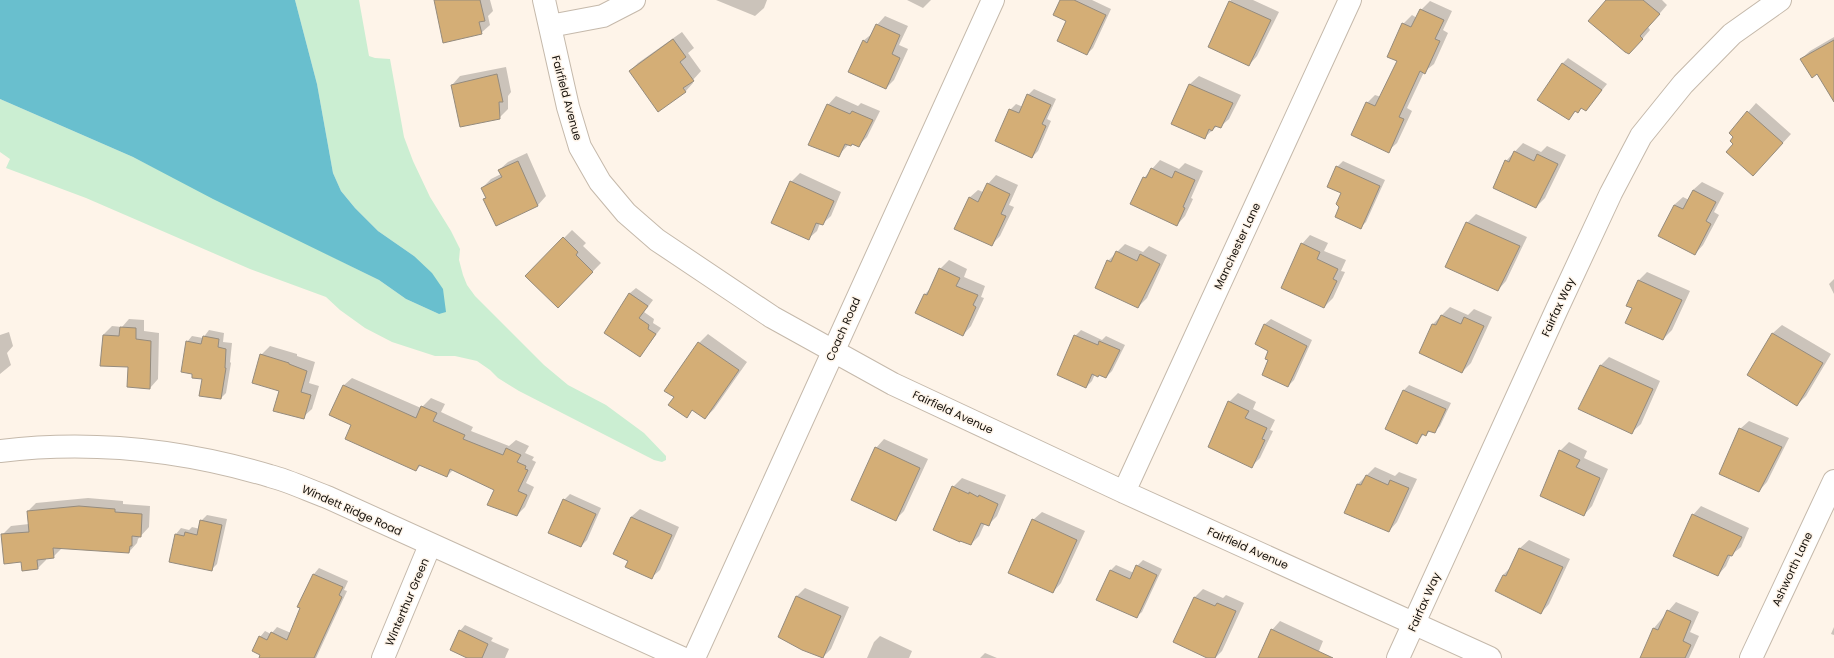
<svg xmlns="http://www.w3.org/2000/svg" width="1834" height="658" viewBox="0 0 1834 658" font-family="Poppins,sans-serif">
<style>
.green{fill:#cbeed2}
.water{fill:#69bfce}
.shadow{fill:#0003}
.building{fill:#d4ae76;stroke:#958b7d}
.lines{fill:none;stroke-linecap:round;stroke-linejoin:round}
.minor-casing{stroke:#c5b9ab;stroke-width:24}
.minor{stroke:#fff;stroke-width:22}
.labels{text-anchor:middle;stroke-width:3;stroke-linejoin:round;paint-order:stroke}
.street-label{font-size:11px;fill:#14100b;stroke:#fef4e9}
</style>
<rect width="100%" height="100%" fill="#fef4e9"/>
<path class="green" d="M295,0H359L369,56L375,58L390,59L404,137L413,161L430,197L451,231L460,249L459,260L463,275L467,285L475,296L544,365L568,385L606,405L644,433L666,456V460L662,462L654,460L519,391L498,378L490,370L477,361L455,356H435L392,342L365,328L340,310L326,297L250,269L86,198L6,168L10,159L0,152V99L133,157L379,280L406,299L439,314L414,256L378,231L355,208L341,191L333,173L317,84Z"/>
<path class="water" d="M0,0H295L317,84L333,173L341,191L355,208L378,231L414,256L432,273L443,289L446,312L439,314L406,299L379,280L213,199L133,157L0,99Z"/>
<path class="shadow" d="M435,0H490L493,11L488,16L490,25L481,33Z
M716,0H767L764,8L755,16Z
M907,0H931L923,8Z
M1061,0H1092L1111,9L1093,48L1087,54L1068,21Z
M1231,0H1253L1279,12L1257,56L1249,65L1230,2Z
M1608,0H1662L1667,5L1648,27L1650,30L1638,44Z
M1430,1L1452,11L1443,30L1448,33L1434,64L1424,72L1407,108L1412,111L1397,143L1388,151L1367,103L1375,95L1381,97L1398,61L1388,57L1403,24L1412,15L1417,18L1421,10Z
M885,16L908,26L899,45L908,49L894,80L886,88L863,41L873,33L877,25Z
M682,32L694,48L688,53L701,71L692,81L693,83L685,92L630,71L638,63Z
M1834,37V90L1801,59L1810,51Z
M1568,58L1607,84L1586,110L1582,108L1578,112L1576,111L1568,119L1562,64Z
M506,67L511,92L508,96V109L499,118L452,85L460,76Z
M1199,76L1241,95L1229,119L1220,127L1217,126L1204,138L1172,124L1190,84Z
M1034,89L1056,99L1047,119L1051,121L1038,151L1032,157L1010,110L1016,104L1023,107L1028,95Z
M836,96L858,106L861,103L880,111L867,137L858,146L852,143L849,144L838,156L828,105Z
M1756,103L1791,134L1762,166L1734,143L1735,137L1730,133Z
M1523,143L1541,152L1547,146L1566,155L1545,198L1536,207L1506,161Z
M527,153L546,196L538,205L496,225L484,199L487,197L482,188L491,179L501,174L499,170L508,162Z
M1160,160L1179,169L1185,163L1203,171L1191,198L1193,199L1185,216L1177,225L1144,178Z
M1343,161L1385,180L1366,222L1361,227L1341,206L1342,192L1337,167Z
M800,173L841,192L831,216L822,224L820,223L817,231L808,239L791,182Z
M996,175L1018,185L1009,205L1014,207L1000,236L991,245L969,198L978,190L983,192L988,184Z
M1702,182L1724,193L1714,212L1719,215L1703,245L1695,254L1674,205L1683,197L1689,200L1693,190Z
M1476,214L1527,237L1506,281L1498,290L1447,267L1467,223Z
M572,230L586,243L583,246L601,263L558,307L526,276Z
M1310,235L1328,243L1324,251L1346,260L1341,271L1345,272L1333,298L1324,307L1302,244Z
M1125,244L1143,252L1149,246L1167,255L1147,298L1138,307L1108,261Z
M949,260L967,269L964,277L985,286L981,297L984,298L971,326L963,335L925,294L932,287L940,269Z
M1647,272L1690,291L1672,330L1663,339L1633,308L1638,281Z
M1834,279V294L1829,284Z
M636,288L653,300L644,312L654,319L653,323L661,328L640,356L605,332L630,293Z
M1450,307L1468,315L1474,309L1492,317L1471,363L1462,372L1433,324Z
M129,319L144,320V331L159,333L158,379L150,388L129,366L101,365L103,335L112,326L122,327Z
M1271,319L1312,340L1294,380L1288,386L1270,360V350L1256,344L1265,324Z
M1782,325L1831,354L1806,396L1797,405L1748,375L1773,333Z
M209,330L224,333L223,342L232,343L230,362L231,363L226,393L221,398L203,379L187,342L192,336L203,338Z
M1081,330L1102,340L1106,336L1125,345L1112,371L1106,377L1100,374H1095L1092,381L1086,387L1075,336Z
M9,332L13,346L7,353L11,365L0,374V335Z
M708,334L747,362L714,409L705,418L693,409L686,416L675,397L666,390L699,343Z
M270,346L297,354V356L315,362L309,383L319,386L312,409L303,417L280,390L261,355Z
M1609,357L1660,381L1641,424L1632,432L1600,366Z
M352,378L421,408L431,398L445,404L441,412L473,427L471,431L509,446L516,440L529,446L525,453L534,457L532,460L536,462L526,483L534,487L525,507L517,515L495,489L453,470L447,476L421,465L416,470L352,425L343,386Z
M1409,385L1451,403L1440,426L1434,432L1430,431L1426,435L1424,434L1417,442L1387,428L1404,390Z
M1238,393L1256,402L1253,409L1275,420L1270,430L1273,431L1260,458L1252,466L1229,402Z
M1749,421L1789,438L1767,482L1759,491L1740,429Z
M884,439L928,459L904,511L895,520L876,448Z
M1569,442L1587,451L1584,458L1608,469L1592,506L1584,515L1560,451Z
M1375,467L1395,476L1399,472L1417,479L1397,522L1389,531L1358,484Z
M962,478L1006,495L997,516L988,525L985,523L979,536L971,544L953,487Z
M570,494L601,508L587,540L581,546L564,500Z
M88,498L123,501V504L150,506L149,527L138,539L137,543L129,552L62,548L53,557L46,558V560L38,568L22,561L2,535L11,526L29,524L28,511L36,503Z
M1701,506L1749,528L1741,547L1731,555L1726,566L1718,575L1693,515Z
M640,509L679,527L660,570L651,578L629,560L631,517Z
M1042,512L1085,531L1061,583L1053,592L1033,520Z
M207,515L227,519L217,564L211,570L176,534L181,528L189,530L192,527L200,529L201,521Z
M1529,540L1570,559L1549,604L1541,613L1503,575L1511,567L1520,548Z
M1143,560L1162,569L1142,612L1136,617L1097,599L1111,570L1116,565L1134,573L1137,566Z
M319,568L348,581L344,590L347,591L316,658H260L262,654L260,637L265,631L271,634L277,627L291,633L302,608L299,606L314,574Z
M805,588L849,607L831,649L822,658L779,636L797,596Z
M1203,589L1223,598L1226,595L1244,603L1222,651L1215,658H1209L1174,642L1195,597Z
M1676,602L1699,612L1690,632L1699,636L1689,658H1641L1654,628Z
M1280,621L1323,641L1316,658H1259L1272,630Z
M465,625L493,638L491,641L509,649L505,658H466L460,631Z
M1834,627V635L1831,634Z
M880,636L912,651L909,658H867L874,642Z
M985,653L997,658H980Z"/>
<path class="building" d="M434,0H480L485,21L479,22L482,34L443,43Z
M1060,0H1074L1106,15L1087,55L1057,41L1066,21L1053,15Z
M1606,0H1643L1660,14L1640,36L1643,39L1629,54L1625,52L1588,21Z
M1229,1L1271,20L1249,66L1208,47Z
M1420,9L1444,20L1435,39L1440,41L1425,74L1420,71L1399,117L1404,119L1389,153L1351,135L1366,102L1375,106L1397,61L1387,57L1402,23L1411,27Z
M876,24L900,35L892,54L900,58L886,89L848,72L863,40L867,43Z
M673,39L686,57L680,62L694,81L683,88L686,92L658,112L629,71Z
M1834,40V102L1817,74L1812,78L1800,59Z
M1562,63L1602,90L1586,111L1581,108L1578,113L1575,111L1569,120L1537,100Z
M497,74L503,102H499L500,119L460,127L451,85Z
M1189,84L1233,103L1221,128L1215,126L1212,131L1209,129L1205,139L1171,124Z
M1027,94L1051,105L1042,124L1046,126L1032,158L995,141L1009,109L1019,113Z
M827,104L850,114L852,111L873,120L859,147L852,144L851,146L845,144L839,157L808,145Z
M1747,111L1783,143L1753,176L1726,152L1733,144L1730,141L1733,137L1729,133Z
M1514,151L1534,161L1537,154L1558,164L1536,208L1493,188L1505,160L1509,162Z
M518,161L538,206L496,226L483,199L486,198L481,188L502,177L498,170Z
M1336,166L1380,186L1361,229L1335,217L1339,207L1336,204L1341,193L1327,187Z
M1151,168L1172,178L1175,171L1195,180L1183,207L1185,208L1177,226L1130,204L1143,177L1146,178Z
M790,181L834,201L823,225L816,223L809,240L771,223Z
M987,183L1010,194L1001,214L1006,216L992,246L954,229L969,197L978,202Z
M1693,190L1716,202L1706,221L1711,224L1695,255L1658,236L1674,205L1683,209Z
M1466,222L1520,246L1498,291L1445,267Z
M563,237L578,252L576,255L593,272L558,308L525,276Z
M1301,243L1320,252L1317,259L1338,269L1333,279L1337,281L1324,308L1281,288Z
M1116,251L1137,261L1140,254L1160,264L1138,308L1095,288L1107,260L1111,262Z
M939,268L960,278L956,286L978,295L973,305L976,307L963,336L915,313L924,294L927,295Z
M1638,280L1682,300L1663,340L1625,323L1632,308L1626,306Z
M629,293L648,306L639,318L649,325L648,329L656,334L640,357L604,333Z
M1441,315L1461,324L1464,317L1484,326L1462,373L1419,353L1432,324L1436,325Z
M1264,324L1307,346L1288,387L1262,375L1268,360L1265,359L1268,351L1255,344Z
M120,327L136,328V339L151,341L150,389L127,387L128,367L100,366L103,335L119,336Z
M1772,333L1823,363L1797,406L1747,375Z
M1074,335L1098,345L1099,341L1120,350L1106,378L1099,375L1098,377L1092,374L1086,388L1057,375Z
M203,336L219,339L218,347L226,349L225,368H226L221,399L199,396L202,379L192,378V374L181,372L186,341L201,344Z
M698,342L739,370L705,419L692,410L687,418L668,405L674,397L664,391Z
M260,354L289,363V364L307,371L301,392L311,395L304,419L273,411L279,391L252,383Z
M1600,365L1653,389L1632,434L1578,409Z
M343,385L416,418L421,406L437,413L433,421L465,435L463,439L503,455L506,448L521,455L517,462L526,466L525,469L528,470L518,491L527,495L517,516L487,505L494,490L450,469L447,477L419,465L416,471L345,439L351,425L329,415Z
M1403,390L1446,409L1435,433L1428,431L1426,436L1422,434L1417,444L1385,429Z
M1228,401L1249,411L1245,418L1267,428L1262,439L1265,440L1252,468L1208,447Z
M1739,428L1782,447L1759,492L1719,474Z
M875,447L920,468L896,521L851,500Z
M1559,450L1580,460L1576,467L1600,478L1584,516L1540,496Z
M1366,475L1388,485L1390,480L1409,488L1389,532L1344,513L1357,484L1361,485Z
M952,486L969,494V492L978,497L979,495L998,504L989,526L981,523L971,545L960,541V542L933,530Z
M563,499L596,514L581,547L548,533Z
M79,506L115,509V512L142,514L141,537L132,536V546H130L129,553L53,548L54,558L37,560L38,569L22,571L21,562L4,564L1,534L29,532L27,511Z
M1692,514L1742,537L1732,556L1728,555L1718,576L1673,556Z
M631,517L672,535L652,579L625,567L628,561L613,554Z
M1032,519L1077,540L1053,593L1008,573Z
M200,520L222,525L212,571L169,562L175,534L184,536L185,532L197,535Z
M1519,548L1563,567L1541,614L1495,591L1503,575L1506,576Z
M1136,565L1157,575L1137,618L1096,600L1110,570L1130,579Z
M313,574L343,587L339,595L342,597L314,658H259L260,655L252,651L259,636L267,640L271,632L287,640L300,608L297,607Z
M796,596L841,616L823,658L802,650L778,637Z
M1194,597L1215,606L1217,603L1236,611L1215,658H1207L1173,642Z
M1667,610L1691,621L1683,641L1691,645L1685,658H1640L1653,628L1658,630Z
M1271,629L1333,658H1258Z
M459,630L488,644L482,658H467L450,650Z"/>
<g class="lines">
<g class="minor-casing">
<path id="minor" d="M544,0L568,107L580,147L600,182L626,213L657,240L772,317L893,384L1124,492L1490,658
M550,26L603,16L634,0
M0,451C91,440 183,450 270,476C289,481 308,490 327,497L682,658
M1124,492L1350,0
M383,658L430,545
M694,658L993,0
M1398,658L1557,309L1611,193L1641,136L1683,84L1732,34L1780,0
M1751,658L1834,481"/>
</g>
<use href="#minor" class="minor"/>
</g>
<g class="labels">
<g class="street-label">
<text transform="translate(567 98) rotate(75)" y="4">Fairfield Avenue</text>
<text transform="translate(1237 246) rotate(-65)" y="4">Manchester Lane</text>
<text transform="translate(1558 307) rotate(-65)" y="4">Fairfax Way</text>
<text transform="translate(843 329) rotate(-66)" y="4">Coach Road</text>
<text transform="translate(953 412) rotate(25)" y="4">Fairfield Avenue</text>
<text transform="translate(352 510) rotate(24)" y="4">Windett Ridge Road</text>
<text transform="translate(1248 548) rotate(24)" y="4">Fairfield Avenue</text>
<text transform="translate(1792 569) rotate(-65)" y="4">Ashworth Lane</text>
<text transform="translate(407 602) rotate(-67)" y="4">Winterthur Green</text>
<text transform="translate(1424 602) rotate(-66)" y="4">Fairfax Way</text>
</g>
</g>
</svg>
